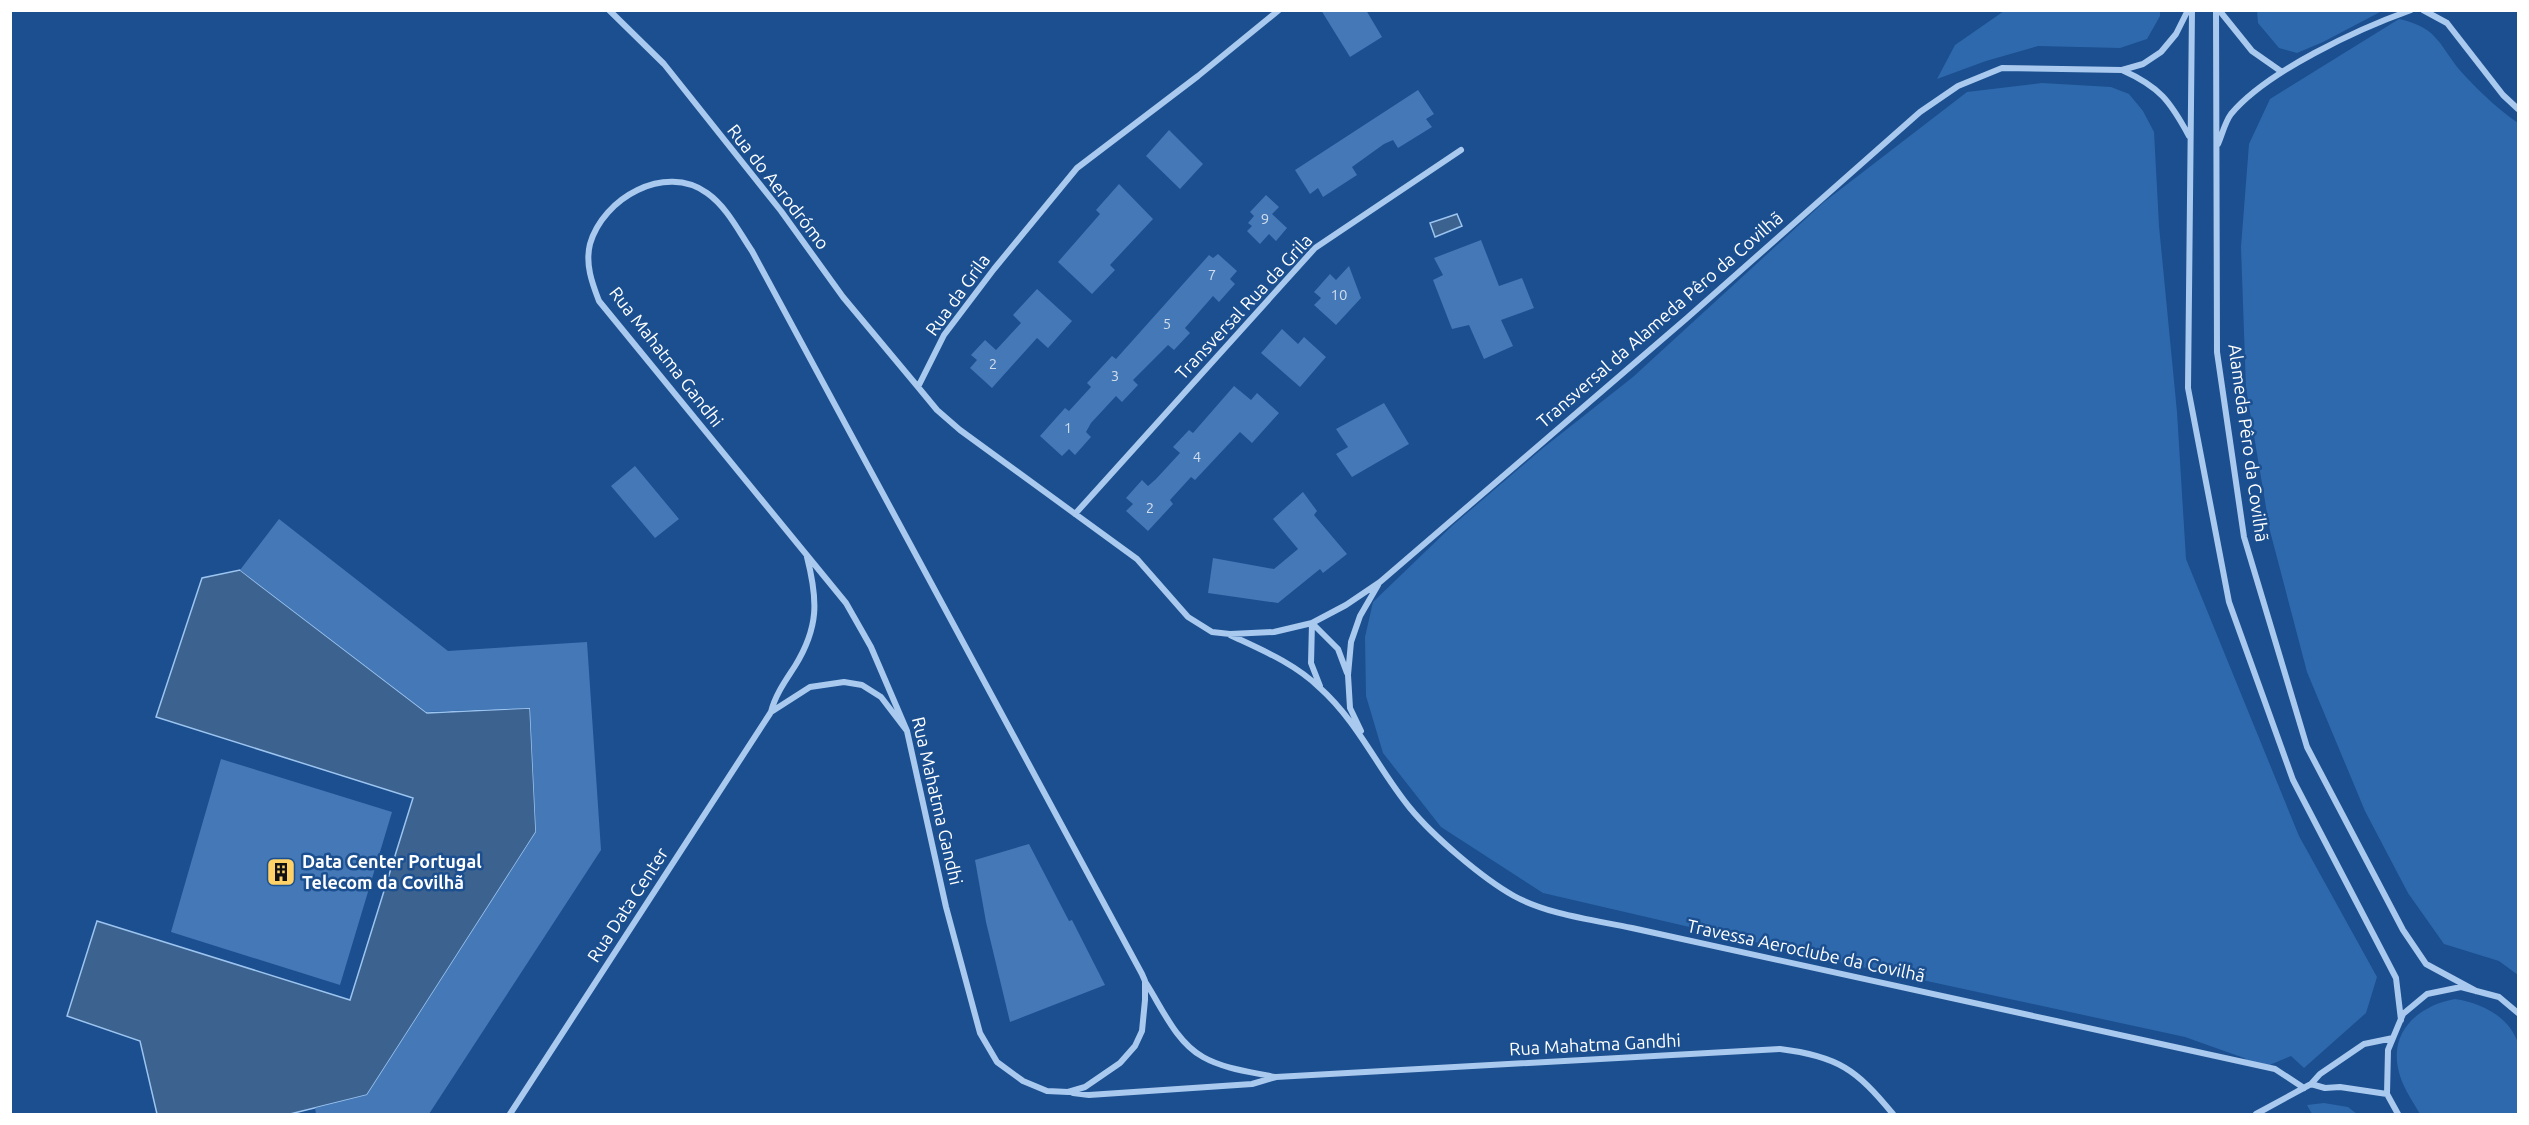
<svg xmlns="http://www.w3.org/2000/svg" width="2529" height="1125" viewBox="0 0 2529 1125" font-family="Ubuntu,sans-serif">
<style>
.green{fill:#2e69ad}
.water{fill:#3c6290;stroke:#9cc4f0;stroke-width:1.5}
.building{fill:#4478b7}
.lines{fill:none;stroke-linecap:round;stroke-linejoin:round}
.minor{stroke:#a9c9ee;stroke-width:6}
.labels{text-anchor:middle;stroke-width:5;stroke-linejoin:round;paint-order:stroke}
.number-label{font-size:15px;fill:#d0dded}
.street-label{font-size:18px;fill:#fff;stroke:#1b4f8f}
.poi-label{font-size:18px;font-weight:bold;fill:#fff;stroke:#1b4f8f;text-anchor:start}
</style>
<rect width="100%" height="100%" fill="#1b4f8f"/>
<path class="green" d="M2004,11V10L2160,11V16L2147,39L2120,48L2038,46L1986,61L1937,79L1955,45Z
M2257,11V10L2382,11L2323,42L2297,53L2279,48L2258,23Z
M2399,19C2441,28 2439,48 2465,76C2482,94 2498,109 2518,123V975L2499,961L2444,944L2408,893L2365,811L2307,672L2270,531L2246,388L2241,247L2249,144L2270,99Z
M2042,83L2111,87L2129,94L2143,111L2154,132L2159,226L2177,412L2186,559L2299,836L2377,977L2366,1013L2304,1068L2291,1056L2260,1069L2244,1058L2185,1037L1853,965L1543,893L1441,827L1383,753L1366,696L1365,637L1373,602L1453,525L1543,448L1633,377L1824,202L1967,92Z
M2455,999C2481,1003 2509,1016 2518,1043C2522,1058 2519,1097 2518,1114H2420C2412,1100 2401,1085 2398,1068C2390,1029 2421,1005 2455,999Z
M2324,1103L2348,1107L2357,1114H2312L2307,1105Z"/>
<path class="water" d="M1457,214L1462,226L1435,237L1430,223Z
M240,570L427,713L530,708L536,832L367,1095L290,1114H157L140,1041L67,1016L97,921L350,1000L413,798L156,717L202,578Z"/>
<path class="building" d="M1321,10H1366L1382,37L1350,57Z
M1418,90L1434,114L1426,119L1432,127L1398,148L1393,140L1384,144L1352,167L1357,175L1323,197L1318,188L1310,194L1295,170Z
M1169,130L1203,164L1180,189L1146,156Z
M1119,184L1153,219L1110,265L1115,270L1092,294L1058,262L1100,214L1096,210Z
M1266,195L1279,207L1272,214L1287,228L1276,241L1269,234L1260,244L1247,231L1252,226L1248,223L1254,216L1250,212Z
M1481,240L1499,286L1522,278L1534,308L1501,320L1513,346L1484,359L1469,325L1452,329L1433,280L1443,275L1434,258Z
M1218,254L1237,271L1230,279L1235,284L1219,302L1213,296L1185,328L1190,333L1174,350L1168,345L1133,380L1138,385L1122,402L1116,396L1091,423L1086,432L1091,437L1075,455L1069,449L1062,456L1040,436L1065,408L1069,411L1091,387L1087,383L1112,356L1116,359L1209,255L1213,258Z
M1349,266L1361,298L1336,325L1314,305L1321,298L1314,292L1330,274L1336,280Z
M1037,289L1072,321L1048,348L1037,338L992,388L970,368L977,360L971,355L985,340L996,350L1021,323L1013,315Z
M1282,329L1298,344L1304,337L1326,357L1300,387L1261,353Z
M1234,386L1251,400L1257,393L1279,413L1252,443L1240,432L1195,480L1191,477L1170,500L1173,504L1148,531L1126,511L1133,504L1126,498L1142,480L1148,486L1156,479L1180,453L1173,447L1189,430L1193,433Z
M1384,403L1409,444L1352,477L1336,454L1348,447L1336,429Z
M635,466L679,519L655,538L611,486Z
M1303,492L1317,511L1314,515L1347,554L1323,573L1320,569L1278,603L1208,593L1213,558L1274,569L1298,549L1273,519Z
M279,519L448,651L587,642L601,850L429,1114H316L315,1108L367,1095L536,832L530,708L426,712L240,570Z
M221,759L392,812L340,985L171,932Z
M1029,844L1069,921L1072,920L1105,985L1010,1022L986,922L975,860Z"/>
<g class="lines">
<path class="minor" d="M609,10L664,64L781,211L843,297L918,387
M1279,10L1198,76L1077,168L994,269L944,335L918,387L937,410L960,430L1137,559L1188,617L1212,632L1230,634L1274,632L1312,623L1346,605L1380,582L1687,318L1920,112L1958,86L2002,68L2122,70L2143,64L2161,52L2176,34L2188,10
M2192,10L2188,388L2229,602L2293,780L2396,978L2401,1020
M2216,10L2217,352L2244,537L2307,747L2403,930L2426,964L2476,991
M2219,10L2252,51L2282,72
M2423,10L2447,23L2503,95L2518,109
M2122,70C2160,87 2170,101 2189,136
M2218,144C2222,135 2225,122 2231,114C2267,71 2358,29 2411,10
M1075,514L1315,248L1461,150
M1312,623L1311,663L1320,686
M1312,623L1338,649L1347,673
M1230,635C1262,650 1294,663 1320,688C1358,722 1378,769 1410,808C1433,836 1482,878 1514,896C1549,915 1594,920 1632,928L2275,1069L2304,1088
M771,712L810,687L844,682L862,685L881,697L907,731L946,907L980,1033L997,1062L1023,1081L1047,1091L1068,1092L1085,1087L1120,1063L1135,1046L1142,1031L1145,1000V981L1142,974L752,251C739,232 727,207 707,193C665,163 603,198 590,244C585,264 592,283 599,301L846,603L871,647L907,731
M1361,731L1350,708L1348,675L1351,642L1360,616L1378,585
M1146,983C1162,1008 1176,1042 1203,1057C1224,1069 1252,1072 1275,1077
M2311,1084L2325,1088L2340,1087L2387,1094
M1073,1093L1089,1095L1252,1084L1276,1077L1780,1049C1838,1056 1857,1070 1893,1114
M510,1114L771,712C775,695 786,680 795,666C819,627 818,600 807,557
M2256,1114L2311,1084L2320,1074L2364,1044L2393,1038
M2398,1114L2387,1094L2388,1050L2403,1014L2427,994L2461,987L2499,997L2518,1013"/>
</g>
<defs>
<g id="building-square" transform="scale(1.5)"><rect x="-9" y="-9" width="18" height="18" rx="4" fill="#ffd166" stroke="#1b4f8f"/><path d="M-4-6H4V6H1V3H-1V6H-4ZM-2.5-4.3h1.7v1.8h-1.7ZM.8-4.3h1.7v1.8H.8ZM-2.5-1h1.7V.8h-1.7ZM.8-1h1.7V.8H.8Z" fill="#111"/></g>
</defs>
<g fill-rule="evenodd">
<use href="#building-square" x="281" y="872"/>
</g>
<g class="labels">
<g class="number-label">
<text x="1265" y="224">9</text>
<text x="1212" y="280">7</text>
<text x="1339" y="300">10</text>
<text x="1167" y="329">5</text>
<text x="993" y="369">2</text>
<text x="1115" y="381">3</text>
<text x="1068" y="433">1</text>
<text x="1197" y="462">4</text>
<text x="1150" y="513">2</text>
</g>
<g class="street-label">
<text transform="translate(778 187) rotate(52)" y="6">Rua do Aerodrómo</text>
<text transform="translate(958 295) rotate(-54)" y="6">Rua da Grila</text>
<text transform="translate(1244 307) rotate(-47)" y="6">Transversal Rua da Grila</text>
<text transform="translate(1660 320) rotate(-41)" y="6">Transversal da Alameda Pêro da Covilhã</text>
<text transform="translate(666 357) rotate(52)" y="6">Rua Mahatma Gandhi</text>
<text transform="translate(2248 443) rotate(82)" y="6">Alameda Pêro da Covilhã</text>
<text transform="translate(937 801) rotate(77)" y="6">Rua Mahatma Gandhi</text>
<text transform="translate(628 905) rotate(-57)" y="6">Rua Data Center</text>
<text transform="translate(1806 951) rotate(12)" y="6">Travessa Aeroclube da Covilhã</text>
<text transform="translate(1595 1045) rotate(-3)" y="6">Rua Mahatma Gandhi</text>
</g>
<g class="poi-label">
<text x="302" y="868">Data Center Portugal<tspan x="302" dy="21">Telecom da Covilhã</tspan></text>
</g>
</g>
<rect width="2529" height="1125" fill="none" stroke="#ffffff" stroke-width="24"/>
</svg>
